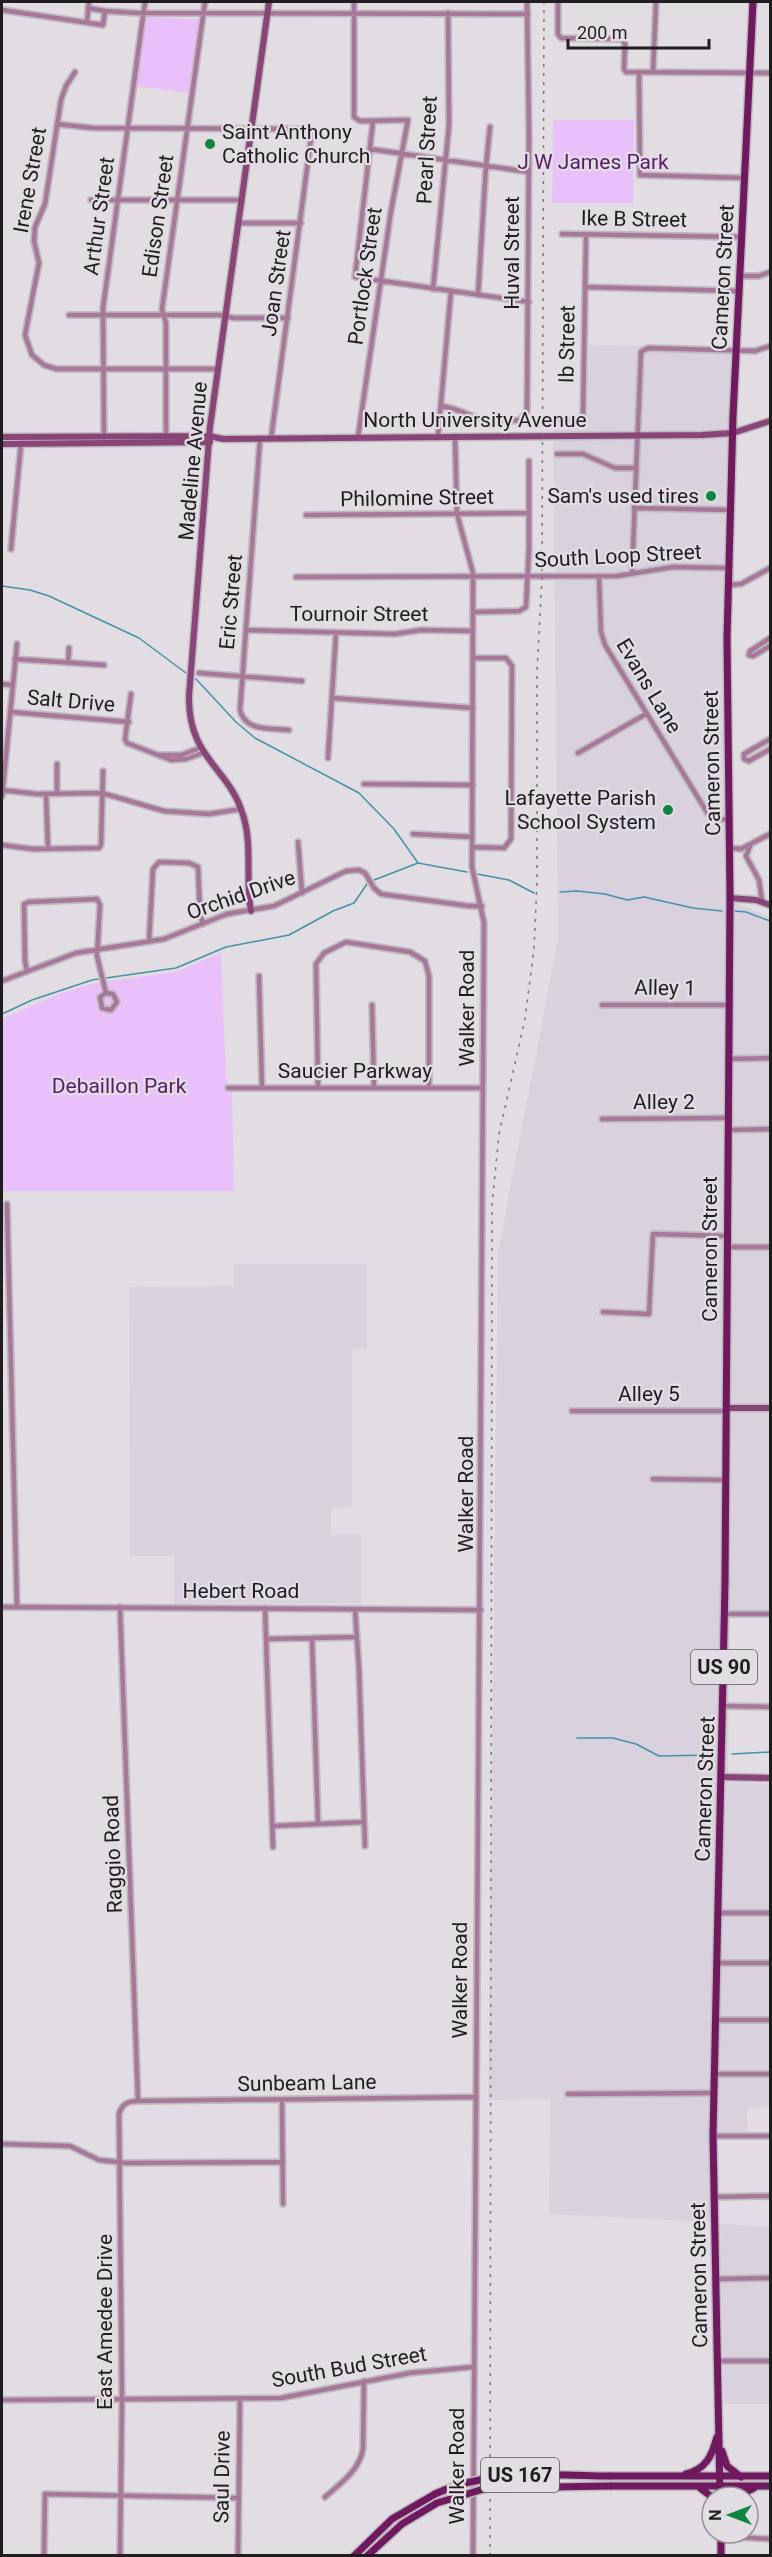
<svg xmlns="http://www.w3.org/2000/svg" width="772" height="2557" viewBox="0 0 772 2557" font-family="Roboto,sans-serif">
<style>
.built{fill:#d9d1dd}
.green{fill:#eac0fb}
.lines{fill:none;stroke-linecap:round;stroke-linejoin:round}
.stream{stroke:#4691a9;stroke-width:1.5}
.street-casing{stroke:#bfbac0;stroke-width:8}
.secondary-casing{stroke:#bfbac0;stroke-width:9}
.primary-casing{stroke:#bfbac0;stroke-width:10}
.street{stroke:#a8789a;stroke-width:4.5}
.secondary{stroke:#894478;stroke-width:6}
.primary{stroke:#71195f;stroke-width:7}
.rail{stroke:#79767a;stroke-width:1.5;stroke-dasharray:3 6;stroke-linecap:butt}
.primary-bridge-casing{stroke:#bfbac0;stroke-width:10;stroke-linecap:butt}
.primary-bridge{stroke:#71195f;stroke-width:7}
.poi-dot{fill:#0c8640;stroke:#e2dde3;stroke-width:2}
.labels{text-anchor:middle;stroke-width:4.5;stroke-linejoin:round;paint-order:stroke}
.shield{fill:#e2dde3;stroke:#5a575a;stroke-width:1.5}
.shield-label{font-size:20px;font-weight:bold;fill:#1f1d1f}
.poi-label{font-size:21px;fill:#1f1d1f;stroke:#e2dde3;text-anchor:end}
.street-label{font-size:21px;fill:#1f1d1f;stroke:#e2dde3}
.park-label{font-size:21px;fill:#581b6b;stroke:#e2dde3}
</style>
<rect width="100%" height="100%" fill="#e2dde3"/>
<path class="built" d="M589,345L733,347L725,899L770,917V1611H730L728,1783L770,1784V2107L747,2108L748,2140L710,2141L711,2222L549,2214L550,2099L488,2100L498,1252L558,939L553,427H587Z
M234,1264H367V1348L352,1349V1507L331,1508V1535H361V1603L174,1604V1556H130L129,1287L234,1286Z
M720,2224L770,2227V2404H724Z"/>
<path class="green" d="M147,17L199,19L188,93L137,86Z
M553,120H634L633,203H552Z
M221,953L226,1078L232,1094L234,1191H2V1019L59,994L95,983L176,972Z"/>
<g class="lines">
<path class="stream" d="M2,586L30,590L49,596L139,638L186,673
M196,679L236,722L255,738L359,793L394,829L418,863L467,872
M477,874L509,880L534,893
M374,880L418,863
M560,892L577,891L605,894L627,900L644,897L693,908L722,911
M734,911L746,912L770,921
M2,1014L32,1000L92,980L176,968L226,947L289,935L333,911L354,903L367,884
M577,1738H613L636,1744L659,1756L712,1755
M732,1754L770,1752"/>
<g class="street-casing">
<path id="street" d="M354,2V117L360,121L408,120L391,211L358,437
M558,2V34L561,38L622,39L625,44L624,69L626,72L770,73
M2,10L103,25L105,11L88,8
M105,11L137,13L528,14
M87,22L89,2
M75,72L66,86L61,100L45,204L35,227L34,241L39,263L25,335L32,355L44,365L56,369H218
M639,72L640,175L745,178
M653,72L656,2
M373,121L355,277L529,302
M57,124L93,128L306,129L312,131L271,439
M370,149L529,172
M91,200H242
M239,223H301
M562,234L742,237
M740,276H759L770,272
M585,287L740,291
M433,289L449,125L448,13
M478,295L486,166L490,127
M69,315H219L234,318H288
M441,406C457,408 467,415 482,419C493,422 509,421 520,420L527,411L529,135L527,2
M548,420L583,419L586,235
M166,436V323L162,309L205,2
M438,436L451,291
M455,436L457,514L473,573L472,867L484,923C484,1467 474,2011 473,2556
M104,437L103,308L145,2
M260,439L240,710C245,732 271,728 289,730
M557,454H583L615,468H635
M634,508L731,510
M306,515L529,513
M11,549L21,444
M632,574L641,352L648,348L755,351L770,346
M599,576L601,632L605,645L708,814L714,818L729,820
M296,577L617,576L673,567L728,568
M728,585L741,584L770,568
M473,612L519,611L526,607L529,548V461
M246,630L395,634L421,630L473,631
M770,638L750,651L749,655L753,656L770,646
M15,659L104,665
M68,663L69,648
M199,673L302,681
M2,684L11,685
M131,694L125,739L127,743L171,760L186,759L203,753
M332,698L473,708
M10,712L129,722
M770,739L744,754V759L749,761L770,749
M578,753L646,714
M158,755H181L200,748
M328,758L336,633
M57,764V794
M364,784L473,785
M2,790L37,794L102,793L164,811L209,814L241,809
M46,794L48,849
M2,796L17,644
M413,834L472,837
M298,842L302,893
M2,845L33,849L99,848L101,845L103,771
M750,846L746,856L759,880L762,901
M472,847L504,848L511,839L512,666L506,658H473
M730,848L741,849L770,834
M149,941L153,869L159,862L189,863L198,867L200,914L203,924
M27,971L25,961L24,904L29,902L97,899L100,905L97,956L106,993L100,997L102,1008L111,1010L117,1002L113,994L106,993
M259,976L262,1087
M2,981L76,953L164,939L227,914L274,906L346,871L359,870L365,873L374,888L381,894L469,906H482
M372,1005L374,1088
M602,1005H728
M728,1059L770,1058
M318,1087L316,964L324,953L346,942L410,952L425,961L429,976V1088
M228,1088H483
M602,1119L727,1118
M727,1130L770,1129
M7,1204L17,1607
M727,1247H770
M603,1312L649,1314L653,1234L727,1236
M572,1411H726
M653,1479L726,1480
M2,1607L481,1610
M120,1607L138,2101
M265,1608L273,1847
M355,1609L359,1669L365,1846
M725,1614H770
M312,1638L318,1824
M267,1639L357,1637
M724,1706L770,1707
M273,1826L364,1822
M718,1913H770
M717,1963H770
M715,2020H770
M714,2074H770
M568,2094L714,2093
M282,2100L283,2204
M713,2136H770
M2,2144L70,2146L99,2160L127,2163L283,2162
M714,2197L770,2196
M716,2279L770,2278
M717,2361H770
M2,2400L281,2398L410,2373L473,2367
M325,2497C341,2483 359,2471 363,2449L364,2381
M721,2536L770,2539
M44,2556L45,2494L238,2498
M120,2556L122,2400L119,2114C122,2104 128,2101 138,2101L476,2097
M238,2556L240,2399"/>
</g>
<g class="secondary-casing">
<path id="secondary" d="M2,437L209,436L223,439L702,435L733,433L770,421
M2,444L210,442
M730,898L756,900L770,905
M251,911C245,879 253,846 243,815C229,767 188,759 189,696L210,427L269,2
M726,1408H770
M722,1777L770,1778"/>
</g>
<g class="primary-casing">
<path id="primary" d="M722,2451L727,2466L741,2477
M686,2474C706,2469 712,2456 717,2437
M609,2476H770
M610,2486H770
M700,2488L712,2497
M720,2497L713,2136L725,1584L730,898L727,638L733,416L753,2
M735,2497L754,2488
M721,2533V2556
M354,2556L392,2519L435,2494
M367,2556L402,2524L437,2503"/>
</g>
<use href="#street" class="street"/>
<use href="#secondary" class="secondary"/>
<use href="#primary" class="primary"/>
<path class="rail" d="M490,2556L492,1205L499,1134L525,1019L534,949L537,882V672L542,577L544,2"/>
<g class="primary-bridge-casing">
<path id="primary-bridge" d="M435,2494C490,2469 550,2475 609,2476
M437,2503L487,2488L610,2486"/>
</g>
<use href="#primary-bridge" class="primary-bridge"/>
</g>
<g class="poi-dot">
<circle cx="210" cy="144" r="6"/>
<circle cx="711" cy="496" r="6"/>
<circle cx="668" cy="810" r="6"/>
</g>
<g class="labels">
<g class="shield">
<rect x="691" y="1650" width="66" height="34" rx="4.5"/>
<rect x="481" y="2458" width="78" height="34" rx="4.5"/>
</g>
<g class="shield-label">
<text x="724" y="1674">US 90</text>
<text x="520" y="2482">US 167</text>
</g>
<g class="poi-label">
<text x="222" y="139" text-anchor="start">Saint Anthony<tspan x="222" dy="24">Catholic Church</tspan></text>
<text x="699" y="503">Sam's used tires</text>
<text x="656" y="805">Lafayette Parish<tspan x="656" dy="24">School System</tspan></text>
</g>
<g class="street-label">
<text transform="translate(427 150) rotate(-87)" y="7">Pearl Street</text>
<text transform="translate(30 180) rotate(-80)" y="7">Irene Street</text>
<text transform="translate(99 216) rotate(-82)" y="7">Arthur Street</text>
<text transform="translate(158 216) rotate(-82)" y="7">Edison Street</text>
<text transform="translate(634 219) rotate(1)" y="7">Ike B Street</text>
<text transform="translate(512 253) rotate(-90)" y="7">Huval Street</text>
<text transform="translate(365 276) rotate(-82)" y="7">Portlock Street</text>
<text transform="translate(723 277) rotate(-87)" y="7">Cameron Street</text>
<text transform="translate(276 283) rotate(-82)" y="7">Joan Street</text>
<text transform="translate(567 344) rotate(-89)" y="7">Ib Street</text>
<text x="475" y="427">North University Avenue</text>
<text transform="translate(193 461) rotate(-85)" y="7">Madeline Avenue</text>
<text transform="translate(417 498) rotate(-1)" y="7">Philomine Street</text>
<text transform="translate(618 556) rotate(-3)" y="7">South Loop Street</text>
<text transform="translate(231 602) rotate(-85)" y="7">Eric Street</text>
<text x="359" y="621">Tournoir Street</text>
<text transform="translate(649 686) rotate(59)" y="7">Evans Lane</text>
<text transform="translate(71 701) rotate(5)" y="7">Salt Drive</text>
<text transform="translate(712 763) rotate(-91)" y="7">Cameron Street</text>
<text transform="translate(241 895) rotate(-19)" y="7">Orchid Drive</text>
<text transform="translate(665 988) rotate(1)" y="7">Alley 1</text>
<text transform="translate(467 1008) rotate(-90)" y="7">Walker Road</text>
<text x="355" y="1078">Saucier Parkway</text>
<text x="664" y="1109">Alley 2</text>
<text transform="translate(710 1249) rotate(-90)" y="7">Cameron Street</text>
<text x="649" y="1401">Alley 5</text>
<text transform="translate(466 1494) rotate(-90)" y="7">Walker Road</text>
<text x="241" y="1598">Hebert Road</text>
<text transform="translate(705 1789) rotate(-88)" y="7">Cameron Street</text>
<text transform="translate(113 1854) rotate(-92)" y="7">Raggio Road</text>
<text transform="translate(460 1980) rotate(-90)" y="7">Walker Road</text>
<text transform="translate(307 2083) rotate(-1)" y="7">Sunbeam Lane</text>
<text transform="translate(699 2275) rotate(-91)" y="7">Cameron Street</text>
<text transform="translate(105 2322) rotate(-90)" y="7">East Amedee Drive</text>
<text transform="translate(349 2367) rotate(-10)" y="7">South Bud Street</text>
<text transform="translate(457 2466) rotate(-90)" y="7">Walker Road</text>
<text transform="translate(222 2477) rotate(-89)" y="7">Saul Drive</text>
</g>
<g class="park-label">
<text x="593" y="169">J W James Park</text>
<text x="119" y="1093">Debaillon Park</text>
</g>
</g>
<rect width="772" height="2557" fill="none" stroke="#1f1d1f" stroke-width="6"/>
<g transform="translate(730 2515) rotate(270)"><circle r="28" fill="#e2dde3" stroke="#949095" stroke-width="1.5"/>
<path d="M0-4.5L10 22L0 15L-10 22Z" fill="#0c8640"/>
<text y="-9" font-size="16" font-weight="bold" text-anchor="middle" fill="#1f1d1f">N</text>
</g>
<path d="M568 39v9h141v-9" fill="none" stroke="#1f1d1f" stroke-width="3"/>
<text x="577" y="39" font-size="18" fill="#1f1d1f" stroke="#e2dde3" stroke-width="4.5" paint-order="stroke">200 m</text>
</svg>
